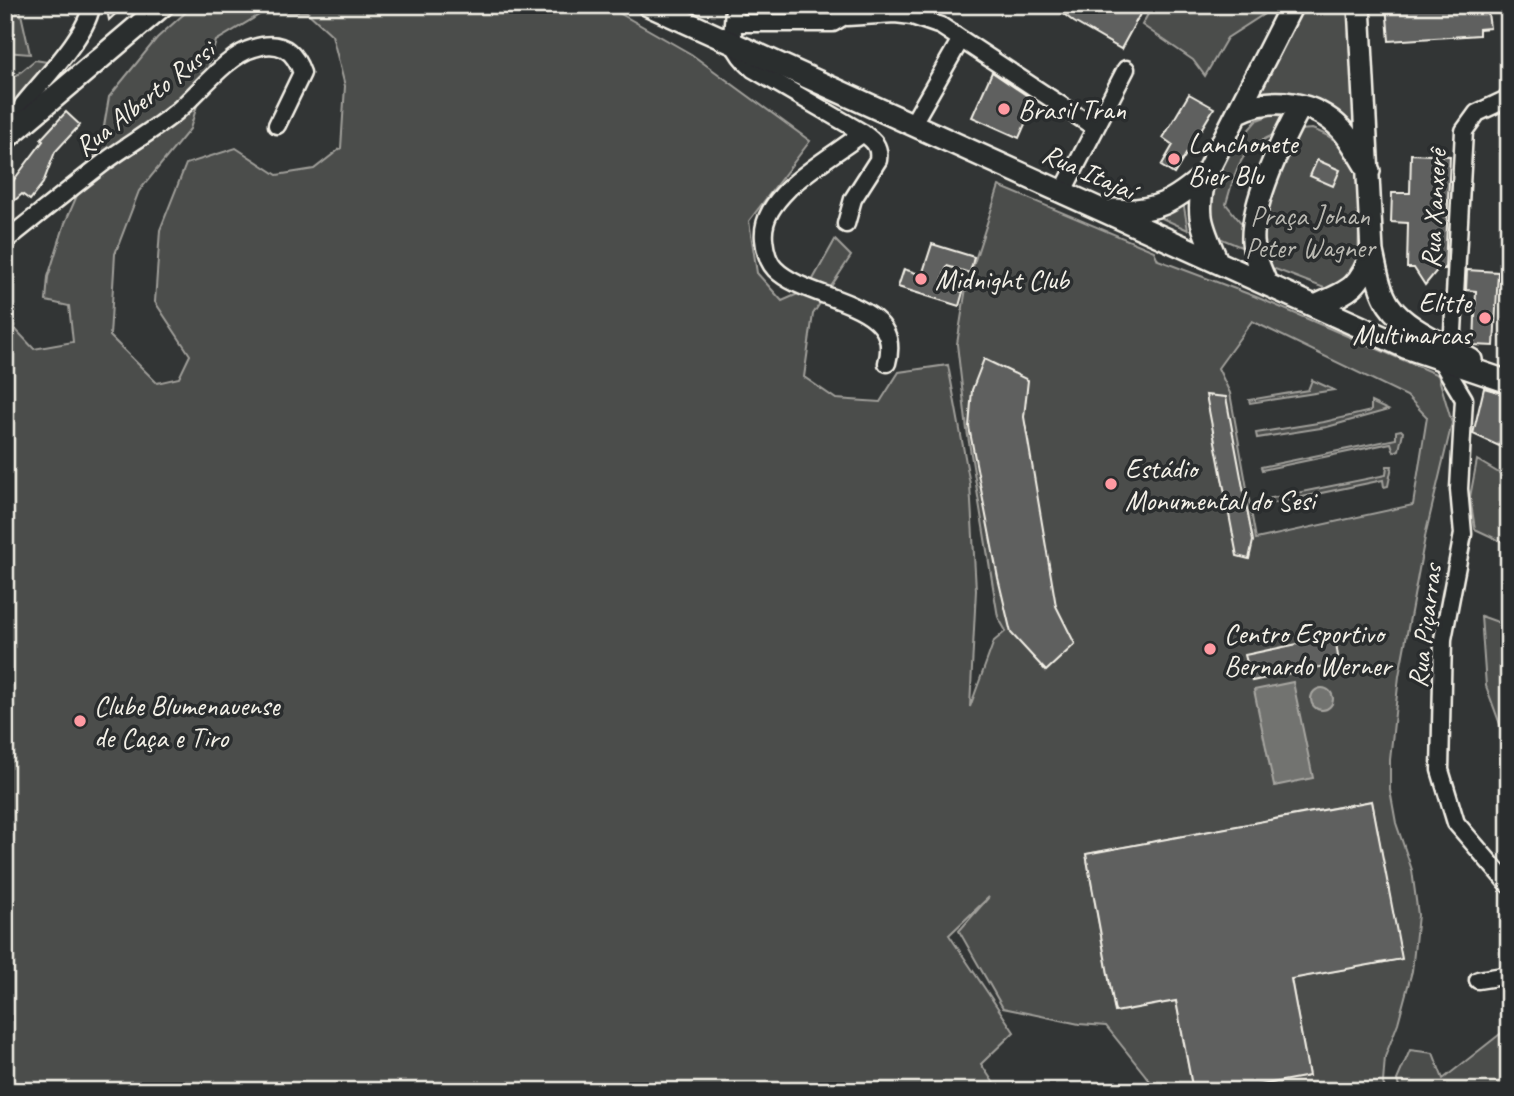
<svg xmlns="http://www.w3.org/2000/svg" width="1514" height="1096" viewBox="0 0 1514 1096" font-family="Caveat,sans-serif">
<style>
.green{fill:#4b4d4c;stroke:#a09f9a;stroke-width:2;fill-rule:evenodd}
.water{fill:#727370;stroke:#a6a5a0;stroke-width:2}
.building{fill:#5f605f;stroke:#f4f1e8;stroke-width:2}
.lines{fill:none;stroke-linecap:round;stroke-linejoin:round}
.minor-casing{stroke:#f4f1e8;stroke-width:21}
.major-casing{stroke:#f4f1e8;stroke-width:26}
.path{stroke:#f4f1e8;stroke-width:2.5;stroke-dasharray:5 5;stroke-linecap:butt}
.minor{stroke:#2a2d2e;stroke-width:16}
.major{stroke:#2a2d2e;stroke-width:21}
.poi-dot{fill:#ff9aa2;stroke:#2a2d2e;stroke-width:2.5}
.labels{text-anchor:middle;stroke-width:7;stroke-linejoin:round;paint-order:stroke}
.street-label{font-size:28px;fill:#f4f1e8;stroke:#2a2d2e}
.poi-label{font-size:28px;fill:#f4f1e8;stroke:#2a2d2e;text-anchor:start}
.park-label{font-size:28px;fill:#b9b8b1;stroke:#2a2d2e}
</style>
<rect width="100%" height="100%" fill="#323535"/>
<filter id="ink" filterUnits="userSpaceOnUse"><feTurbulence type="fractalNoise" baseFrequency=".0143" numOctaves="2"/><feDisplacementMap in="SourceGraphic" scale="14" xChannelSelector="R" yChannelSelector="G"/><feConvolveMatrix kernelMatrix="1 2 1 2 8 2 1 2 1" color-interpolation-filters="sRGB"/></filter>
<g filter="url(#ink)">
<path class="green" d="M5,5H19L30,54L5,52Z
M194,5H605L691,54L810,141L749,221L757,273L782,301L807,290L835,240L851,256L813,314L804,377L836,399L880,402L899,372L948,365L970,484L976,590L970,707L994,641L1006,631L998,617L967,430L957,344L966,288L999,186L1154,251L1158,260L1254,296L1438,375L1452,423L1426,532L1399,676L1390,760V790L1396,823L1412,870L1418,915L1412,971L1398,1023L1385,1057L1383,1083L1386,1091H1229L1309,1076L1291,979L1401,959L1372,801L1086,854L1115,1011L1176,1001L1193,1091H1158L1106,1026L1079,1024L1003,1008L959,931L989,897L949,935L1014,1032L981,1064L999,1091H5V318L34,349L73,342L69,306L46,301L48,277L65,223L102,138L109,97L157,38ZM264,12H307L332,35L345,86L341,148L314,169L277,175L236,148L186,164L160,230L155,302L190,355L179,378L157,383L110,336L115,254L139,191L190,129L216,41ZM1252,321L1407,396L1427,417L1413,505L1256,539L1230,393L1218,368Z
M1153,5H1268L1264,14L1227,38L1205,76L1193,60L1142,25Z
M1299,5H1352L1363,138C1326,96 1309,89 1253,95Z
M35,60L47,62L5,117V85Z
M1273,114L1286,117L1278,133C1239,148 1237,167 1226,204L1246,229V249L1217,237L1209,203L1228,154L1257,120Z
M1312,129C1329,135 1347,145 1354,164C1361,184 1359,252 1357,275L1332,291L1267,266L1259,243L1262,214L1288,139L1300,130Z
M1183,201L1188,230L1153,214Z
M1312,380L1334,390L1250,403L1249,400L1308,390Z
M1371,402L1388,410L1327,427L1257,438L1256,433L1324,422L1371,411Z
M1401,430L1403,432L1399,450L1394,452L1391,443L1262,470L1261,467L1396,439V431Z
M1477,460L1509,479V545L1475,529L1470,497Z
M1387,466H1392L1388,486L1384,487L1383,480L1269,504L1267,499L1386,475Z
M1481,616L1509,626V749L1486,686Z
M1509,1027V1091H1400L1397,1080L1410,1050L1433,1053L1443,1079Z"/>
<path class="water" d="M1293,682L1313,778L1274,786L1254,690Z
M1311 699a11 11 0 1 1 22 0a11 11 0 1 1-22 0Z"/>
<path class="building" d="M106,5H125L109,20Z
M1052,5H1145L1121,49L1074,22Z
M1386,5H1487L1490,28L1479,29V35L1389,41Z
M992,72L1035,101L1019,138L972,117Z
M1189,94L1214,108L1174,174L1161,166L1173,145L1163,138Z
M66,112L80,125L55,152L43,183L30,200L22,194L5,209V182L10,185L43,141L41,139Z
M1411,154L1450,156L1445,269H1438L1425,285L1414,268H1407L1408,223L1391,222L1392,193H1410Z
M1317,160L1340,170L1333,186L1310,176Z
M932,244L974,257L970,273L947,266L941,285L963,292L959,306L898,287L904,269L922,275Z
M1467,270L1498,272L1494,346L1474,345L1476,291L1466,290Z
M984,359L1028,380L1024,417L1056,606L1075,644L1046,671L1011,633L998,578L969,427L972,390Z
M1484,388L1509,395V424L1499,446L1473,434Z
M1206,395L1226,397L1253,541L1249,559L1237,556Z
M1335,636L1339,663L1252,681L1245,655Z
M1372,801L1402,959L1291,979L1309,1076L1229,1091H1193L1176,1001L1115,1012L1086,854Z"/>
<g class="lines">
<g class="minor-casing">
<path id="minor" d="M734,5C733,37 727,46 753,69L863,133C874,141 880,146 878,160L853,199L846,224
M847,17L895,14L912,16L941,26L1094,127
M733,23H833L853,11
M913,123L961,39
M18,128L17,117L23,105C41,82 90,32 91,5
M863,133C839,151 811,167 789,188C775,202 762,218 764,239C765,249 768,262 775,269C807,302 905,299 887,363
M1063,191L1126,69
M5,241C39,214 72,187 106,161C129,144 154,130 176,112C198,94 227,55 254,48C280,40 294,50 302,73L277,125
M1452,349L1464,131L1477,113L1509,98
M1440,359L1464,399L1459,489L1463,534L1443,639L1440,770L1456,823L1509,885
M1478,980L1509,975"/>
</g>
<g class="major-casing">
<path id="major" d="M648,5L1405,347L1509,382
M1359,5L1372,252C1376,269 1379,290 1389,305C1406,330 1445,344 1471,360
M1239,112C1272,95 1315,102 1341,129C1352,140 1360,158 1369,171
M5,139L163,5
M1114,210C1156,213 1175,201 1206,174
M1217,261C1201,225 1195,213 1206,174L1292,5
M1266,283C1260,269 1254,256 1253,241C1251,203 1282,140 1300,107
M1315,306C1349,291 1359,289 1372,252"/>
</g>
<path class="path" d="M621,5L634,11"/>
<use href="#minor" class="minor"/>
<use href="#major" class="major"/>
</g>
</g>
<g class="poi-dot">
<circle cx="1004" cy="109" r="7"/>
<circle cx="1174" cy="159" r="7"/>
<circle cx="921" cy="279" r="7"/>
<circle cx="1485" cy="318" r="7"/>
<circle cx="1111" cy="484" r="7"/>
<circle cx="1210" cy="649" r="7"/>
<circle cx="80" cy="721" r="7"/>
</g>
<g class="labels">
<g class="street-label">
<text transform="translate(144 98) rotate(-38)" y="10">Rua Alberto Russi</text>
<text transform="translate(1089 171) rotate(24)" y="10">Rua Itajaí</text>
<text transform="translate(1433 209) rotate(-87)" y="10">Rua Xanxerê</text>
<text transform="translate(1424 626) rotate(-83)" y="10">Rua Piçarras</text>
</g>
<g class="poi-label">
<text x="1018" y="119">Brasil Tran</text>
<text x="1188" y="153">Lanchonete<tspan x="1188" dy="32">Bier Blu</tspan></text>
<text x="935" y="289">Midnight Club</text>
<text x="1471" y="312" text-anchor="end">Elitte<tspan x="1471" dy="32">Multimarcas</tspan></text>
<text x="1125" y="478">Estádio<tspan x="1125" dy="32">Monumental do Sesi</tspan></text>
<text x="1224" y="643">Centro Esportivo<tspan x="1224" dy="32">Bernardo Werner</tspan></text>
<text x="94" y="715">Clube Blumenauense<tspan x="94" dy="32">de Caça e Tiro</tspan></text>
</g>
<g class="park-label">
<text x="1310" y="225">Praça Johan<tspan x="1310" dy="32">Peter Wagner</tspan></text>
</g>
</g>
<rect width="1514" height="1096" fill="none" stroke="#2a2d2e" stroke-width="28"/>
<rect x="14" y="14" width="1486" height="1068" fill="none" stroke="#f4f1e8" stroke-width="2.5" filter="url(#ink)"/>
</svg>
